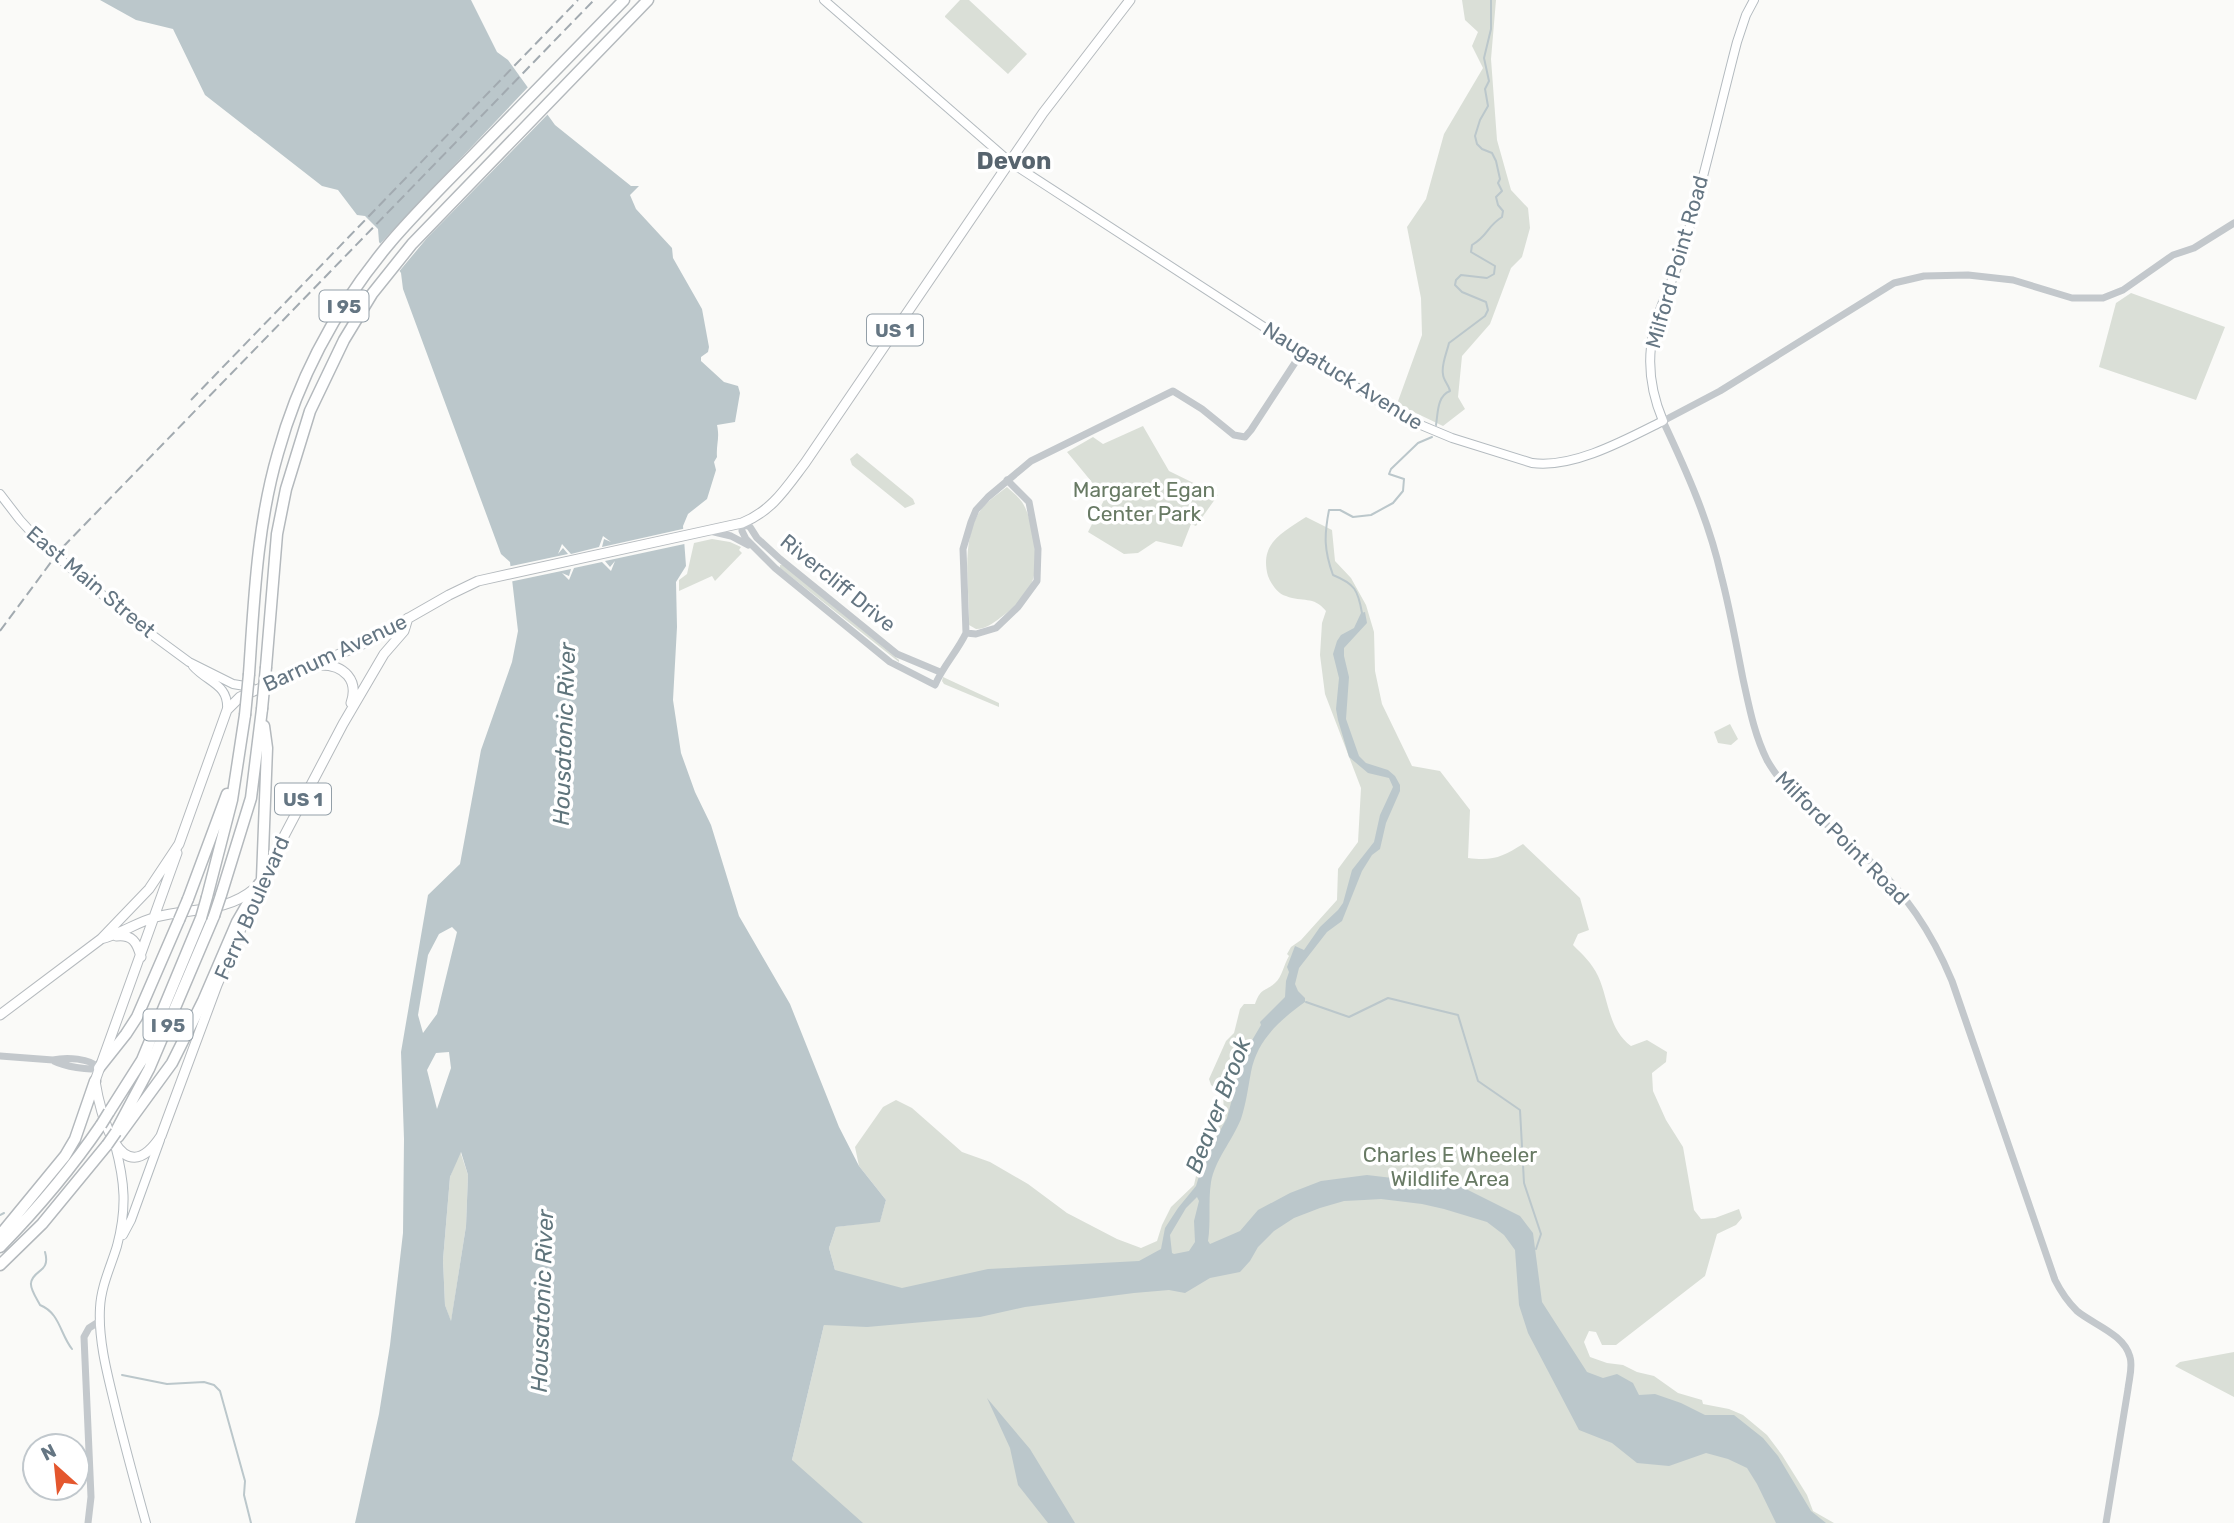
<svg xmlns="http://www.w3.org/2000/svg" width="2234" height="1523" viewBox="0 0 2234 1523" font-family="Rubik,sans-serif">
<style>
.green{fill:#dadfd7}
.water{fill:#bbc7cb;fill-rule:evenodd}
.pier{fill:#fafaf8}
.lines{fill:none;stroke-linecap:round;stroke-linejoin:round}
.stream{stroke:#bbc7cb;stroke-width:2}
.secondary-casing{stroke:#b3babf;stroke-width:10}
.primary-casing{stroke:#b5babe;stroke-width:11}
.motorway-casing{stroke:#b4b9bd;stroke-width:13}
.tertiary{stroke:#c3c8cc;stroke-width:7}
.secondary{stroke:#fff;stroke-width:8}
.primary{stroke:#fff;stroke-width:9}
.motorway{stroke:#fff;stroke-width:10}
.rail{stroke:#a2aab0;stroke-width:2;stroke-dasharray:10 5;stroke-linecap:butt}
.motorway-bridge-casing{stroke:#b4b9bd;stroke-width:13;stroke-linecap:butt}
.motorway-bridge{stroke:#fff;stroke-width:10}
.labels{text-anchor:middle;stroke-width:7;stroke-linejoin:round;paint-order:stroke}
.shield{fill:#fff;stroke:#939fa8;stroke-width:2}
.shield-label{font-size:19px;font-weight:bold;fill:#657683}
.street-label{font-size:21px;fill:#657683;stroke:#fff}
.park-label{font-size:21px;fill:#687a64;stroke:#fff}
.water-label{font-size:23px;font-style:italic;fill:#60757c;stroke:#fff}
.quarter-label{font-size:24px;font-weight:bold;fill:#57646e;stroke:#fff}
</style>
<rect width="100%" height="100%" fill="#fafaf8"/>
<path class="green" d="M960,0H969L1027,54L1008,74L945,17V16Z
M1462,0H1496L1491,59L1497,140L1511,190L1528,208L1530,228L1522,257L1511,268L1490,324L1462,356L1458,397L1465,409L1443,426L1397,404L1422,335L1421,298L1407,227L1426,199L1444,134L1483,68L1472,46L1478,32L1465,20Z
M2131,293L2225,327L2196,400L2099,367L2116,303Z
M1143,426L1169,471L1218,495L1196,526L1191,524L1182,547L1156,541L1138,553L1124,554L1088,532L1105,498L1067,452L1093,437L1103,444Z
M857,453L913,499L915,504L905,508L852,465L850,459Z
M1007,487C1012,492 1018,496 1022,502C1033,518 1040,564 1032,582C1027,595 1016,606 1004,615C996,621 987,629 976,629L969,625C970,588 959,539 982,508C989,500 999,493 1007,487Z
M1306,517L1332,530L1335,561L1351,578L1366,605L1374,632L1375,671L1382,704L1412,766L1440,771L1470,810L1468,858C1494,861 1502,857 1523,844L1580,898L1589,930L1578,934L1573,945C1582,954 1592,963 1598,976C1609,1000 1608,1029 1631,1046L1647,1040L1667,1052L1666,1062L1652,1073L1653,1091L1666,1120L1683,1147L1694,1210L1701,1219L1715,1218L1739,1209L1742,1218L1736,1225L1717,1234L1705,1276L1616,1345H1602L1596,1332L1589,1331L1584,1342L1590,1357L1607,1363L1623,1365L1637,1372L1654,1376L1678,1393L1702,1400L1703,1404L1729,1409L1743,1415L1767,1435L1782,1455L1807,1495L1813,1511L1834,1523H772L792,1460L824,1325L835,1270L829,1248L836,1227L880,1221L886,1200L859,1166L855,1147L883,1107L896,1100L912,1108L962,1152L990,1162L1028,1184L1067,1213L1117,1239L1141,1248L1157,1241L1162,1225L1171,1207L1194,1185L1198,1167L1224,1114L1223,1094L1211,1085L1209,1079L1226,1041L1234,1033L1240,1009L1244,1004H1255C1261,987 1265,992 1275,983C1282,977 1284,964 1289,956L1287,954L1291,947L1301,940L1337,900L1338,869L1358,842L1361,788L1325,694L1320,655L1322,623L1326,611C1313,595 1303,603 1286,596C1278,594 1271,584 1268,576C1259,543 1282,533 1306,517Z
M712,539L730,542L741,547L739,550L742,553L715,581L712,576L679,591V580L687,574L694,543Z
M780,565H783L899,660V662L780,568Z
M943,677L999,703V707L944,684L942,681Z
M1730,724L1738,739L1731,745L1718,743L1714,732Z
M460,1151L468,1175L466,1226L451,1322L445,1305L443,1260L450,1177Z
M2234,1352V1397L2175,1366L2180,1362Z"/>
<path class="water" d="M100,0H471L497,52L508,60L555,125L631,186H639L630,195L636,209L672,248L673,258L702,309L709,347L708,352L701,357V361L724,382L738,386L740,393L735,422L717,425C720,439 716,444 717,457L714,462L716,470L707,499L688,514L683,526L686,566L676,582L677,627L673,700L681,753L695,792L711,825L739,916L790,1004L839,1127L859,1166L886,1200L880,1222L836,1227L829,1248L835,1270L902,1288L988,1269L1139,1261L1161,1249L1165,1228L1178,1208L1196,1186L1204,1160L1227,1118L1244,1054L1261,1025L1260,1022L1285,997L1286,981L1289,972L1287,967L1295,946L1304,950L1320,927L1338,910L1343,903L1352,870L1374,842L1380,815L1393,787L1389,778L1368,773L1349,757L1338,720L1336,709L1339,678L1333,654L1337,641L1341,635L1354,628L1361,613L1365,612L1367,623L1344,648V656L1349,677L1346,719L1359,756L1366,763L1388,770L1395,776L1400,785V791L1386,823L1380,849L1372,855L1362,871L1342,921L1327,932L1299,968L1295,984L1298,991L1305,998V1002C1280,1020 1257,1040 1251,1072C1248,1088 1246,1104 1241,1119C1232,1141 1215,1160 1211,1182C1208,1202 1211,1222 1208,1241L1210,1244L1240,1231L1258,1210L1290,1193L1321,1181L1367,1175L1460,1186L1520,1216L1533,1233L1542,1302L1587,1372L1603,1378L1617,1374L1633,1383L1639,1395L1655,1394L1681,1403L1705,1415H1734L1763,1438L1778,1456L1811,1511L1826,1523H1776L1757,1484L1747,1468L1728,1459L1706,1453L1669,1466L1637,1463L1612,1443L1579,1430L1528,1333L1519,1305L1515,1250L1504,1235L1487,1222L1444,1209L1422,1204L1381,1199L1364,1200L1344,1201L1320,1208L1294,1218L1274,1231L1258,1247L1250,1261L1240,1272L1210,1278L1185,1293L1169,1290L1134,1293L1025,1307L980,1317L867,1327L824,1325L792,1460L863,1523H355L379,1414L390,1345L403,1233L404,1139L401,1052L428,895L460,864L481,750L512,662L518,631L510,562L501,554L403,289L401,273L379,242L378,229L365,216L357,215L338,190L322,186L205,95L173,29L136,20ZM452,927L457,932L437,1014L423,1033L418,1015L428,955L439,934ZM449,1052L451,1068L437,1109L427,1070L436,1053ZM461,1152L468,1175L466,1226L451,1321L445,1305L443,1260L450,1177ZM1197,1197L1199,1201L1194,1221L1195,1242L1189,1251L1174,1254L1172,1253L1170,1235L1186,1208Z
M987,1398L1030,1449L1075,1523H1048L1018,1485L1010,1448Z"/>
<path class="pier" d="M530,85L550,112L427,238L397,274L378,246Z
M687,528L689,543L605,561L610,567L615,561L611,571L602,562L574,568L569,580L562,573L569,576L571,569L509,582L507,567L568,554L563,548L558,554L562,544L571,554L599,547L603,536L611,542L604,539L602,547Z"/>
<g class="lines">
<path class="stream" d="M1436,425C1438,413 1437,396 1450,391C1449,385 1443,380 1443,374C1441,365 1447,352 1449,343L1485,316L1488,310L1486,302L1462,292L1455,285L1456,280L1461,275L1487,278L1494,274L1495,266L1471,252L1472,245C1489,235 1486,227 1502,217L1503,211L1498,205L1496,197L1502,191L1498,183L1500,179L1496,161L1492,153L1482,149L1477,144L1475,136L1480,120L1488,106L1485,89L1489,81L1484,58L1491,29V0
M1362,613C1358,590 1355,584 1333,575C1324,550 1324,536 1329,510H1340L1353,517L1371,515L1393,503L1403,491L1404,479L1389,474L1391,469L1418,443L1432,437
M1306,1002L1349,1017L1388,998L1458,1015L1478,1081L1520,1110L1524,1183L1541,1234L1536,1249
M0,1215L4,1213
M45,1252C51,1273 33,1269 31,1283C30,1289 37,1299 40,1305C60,1313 60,1334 72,1349
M122,1375L167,1384L204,1382L214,1385L220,1391L245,1481L244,1495L251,1523"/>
<g class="secondary-casing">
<path id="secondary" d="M824,0L1010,162L1404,418L1452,438L1532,463C1573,469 1627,439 1663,421C1653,397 1648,373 1651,347C1654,314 1673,283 1683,250C1703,182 1719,111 1737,42L1746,15L1754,0
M0,494L20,520L41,543L136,623L189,662L233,684L251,687
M193,666C208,683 229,684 227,710
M115,1145C125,1182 127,1208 117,1246C111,1266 101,1286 100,1308C98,1343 109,1380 117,1414C126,1450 136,1487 146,1523
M123,1235L131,1220L160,1140"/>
</g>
<g class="primary-casing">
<path id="primary" d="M321,665C344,665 359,680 351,703
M177,853L95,1081C100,1113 121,1196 161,1136L217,985L249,910
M262,878L343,724L384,654L404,631L408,618
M116,936C132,934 137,942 141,957
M101,939C121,934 137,922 156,917C189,908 226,913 254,889
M0,1015L101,939L149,889L179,844L227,710L240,697L365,643L449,595L478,581L742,523C772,511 786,488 805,463L1043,113L1130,0"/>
</g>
<g class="motorway-casing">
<path id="motorway" d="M266,667L277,534L286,489L310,411L344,340L372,294L412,244L648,0
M249,674C254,600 257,525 278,453C299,377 338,305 389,244C417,211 449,180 480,148C528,99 576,49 624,0
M262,879L267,748L264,726
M221,895L251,798L262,709
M207,897L232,800L245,715
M188,899L227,794
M99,1068L126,1034L137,1017L179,920
M109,1112L142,1060L201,918
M117,1129L149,1069L214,916
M118,1137L172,1063L203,1001L237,922L259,884
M0,1235L65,1156L75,1139L95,1081
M0,1247C37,1209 71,1169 101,1125
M0,1265L42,1224L107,1145"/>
</g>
<path class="tertiary" d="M742,523V531L746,539L775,568L890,662L935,685C943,666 957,652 966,633L963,549L971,522L976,510L988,497L1031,461L1173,391L1202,409L1234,435L1245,437L1251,430L1302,352
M742,523L750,527L757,538L780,559L897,654L940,672
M710,531L731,536L748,545
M966,633L976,634L996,628L1018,607L1037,581L1038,549L1029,502L1007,480
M0,1056L53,1060C66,1057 90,1058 99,1068
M54,1061C64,1066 89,1071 99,1068
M88,1523L91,1497L84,1337L89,1328L100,1321
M2106,1523L2128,1389C2129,1379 2133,1367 2130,1357C2124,1334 2094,1325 2077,1311C2068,1302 2061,1292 2055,1280L1952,981C1933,935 1907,894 1869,860C1836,831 1788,798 1767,760C1754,734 1749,706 1743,679C1736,644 1730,609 1721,575C1709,521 1686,470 1663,421L1720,391L1894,283L1924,276L1968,275L2013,280L2072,298H2103L2123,290L2173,255L2194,248L2234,223"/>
<use href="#secondary" class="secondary"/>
<use href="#primary" class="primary"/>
<use href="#motorway" class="motorway"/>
<path class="rail" d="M191,400L578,0
M0,631L60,550L594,0"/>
<g class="motorway-bridge-casing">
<path id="motorway-bridge" d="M262,709L266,667
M245,715L249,674
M214,916L221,895
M201,918L207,897
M179,920L188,899
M101,1125L109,1112
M107,1145L116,1132"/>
</g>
<use href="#motorway-bridge" class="motorway-bridge"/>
</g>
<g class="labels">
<g class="shield">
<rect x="319.5" y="290.5" width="49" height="31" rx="5"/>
<rect x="867" y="314.5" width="56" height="31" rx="5"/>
<rect x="275" y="783.5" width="56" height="31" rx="5"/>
<rect x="143.5" y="1009.5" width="49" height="31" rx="5"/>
</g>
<g class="shield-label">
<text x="344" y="313">I 95</text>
<text x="895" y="337">US 1</text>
<text x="303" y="806">US 1</text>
<text x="168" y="1032">I 95</text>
</g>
<g class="street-label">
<text transform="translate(1677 262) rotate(-74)" y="7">Milford Point Road</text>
<text transform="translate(1343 376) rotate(32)" y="7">Naugatuck Avenue</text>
<text transform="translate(91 582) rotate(40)" y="7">East Main Street</text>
<text transform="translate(838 583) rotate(39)" y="7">Rivercliff Drive</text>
<text transform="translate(335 653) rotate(-25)" y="7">Barnum Avenue</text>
<text transform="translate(1842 838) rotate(45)" y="7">Milford Point Road</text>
<text transform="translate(252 908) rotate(-66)" y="7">Ferry Boulevard</text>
</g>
<g class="park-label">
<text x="1144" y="497">Margaret Egan<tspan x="1144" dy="24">Center Park</tspan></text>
<text x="1450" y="1162">Charles E Wheeler<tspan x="1450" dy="24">Wildlife Area</tspan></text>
</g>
<g class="water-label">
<text transform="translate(564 734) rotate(-88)" y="8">Housatonic River</text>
<text transform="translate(1218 1105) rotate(-69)" y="8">Beaver Brook</text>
<text transform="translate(542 1301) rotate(-88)" y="8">Housatonic River</text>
</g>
<g class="quarter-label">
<text x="1014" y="169">Devon</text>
</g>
</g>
<g transform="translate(56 1467) rotate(333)"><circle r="33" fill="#ffffff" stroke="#c1c8cd" stroke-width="2"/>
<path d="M0-5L12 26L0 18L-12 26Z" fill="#e4572e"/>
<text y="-10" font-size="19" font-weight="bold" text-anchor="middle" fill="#657683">N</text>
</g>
</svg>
